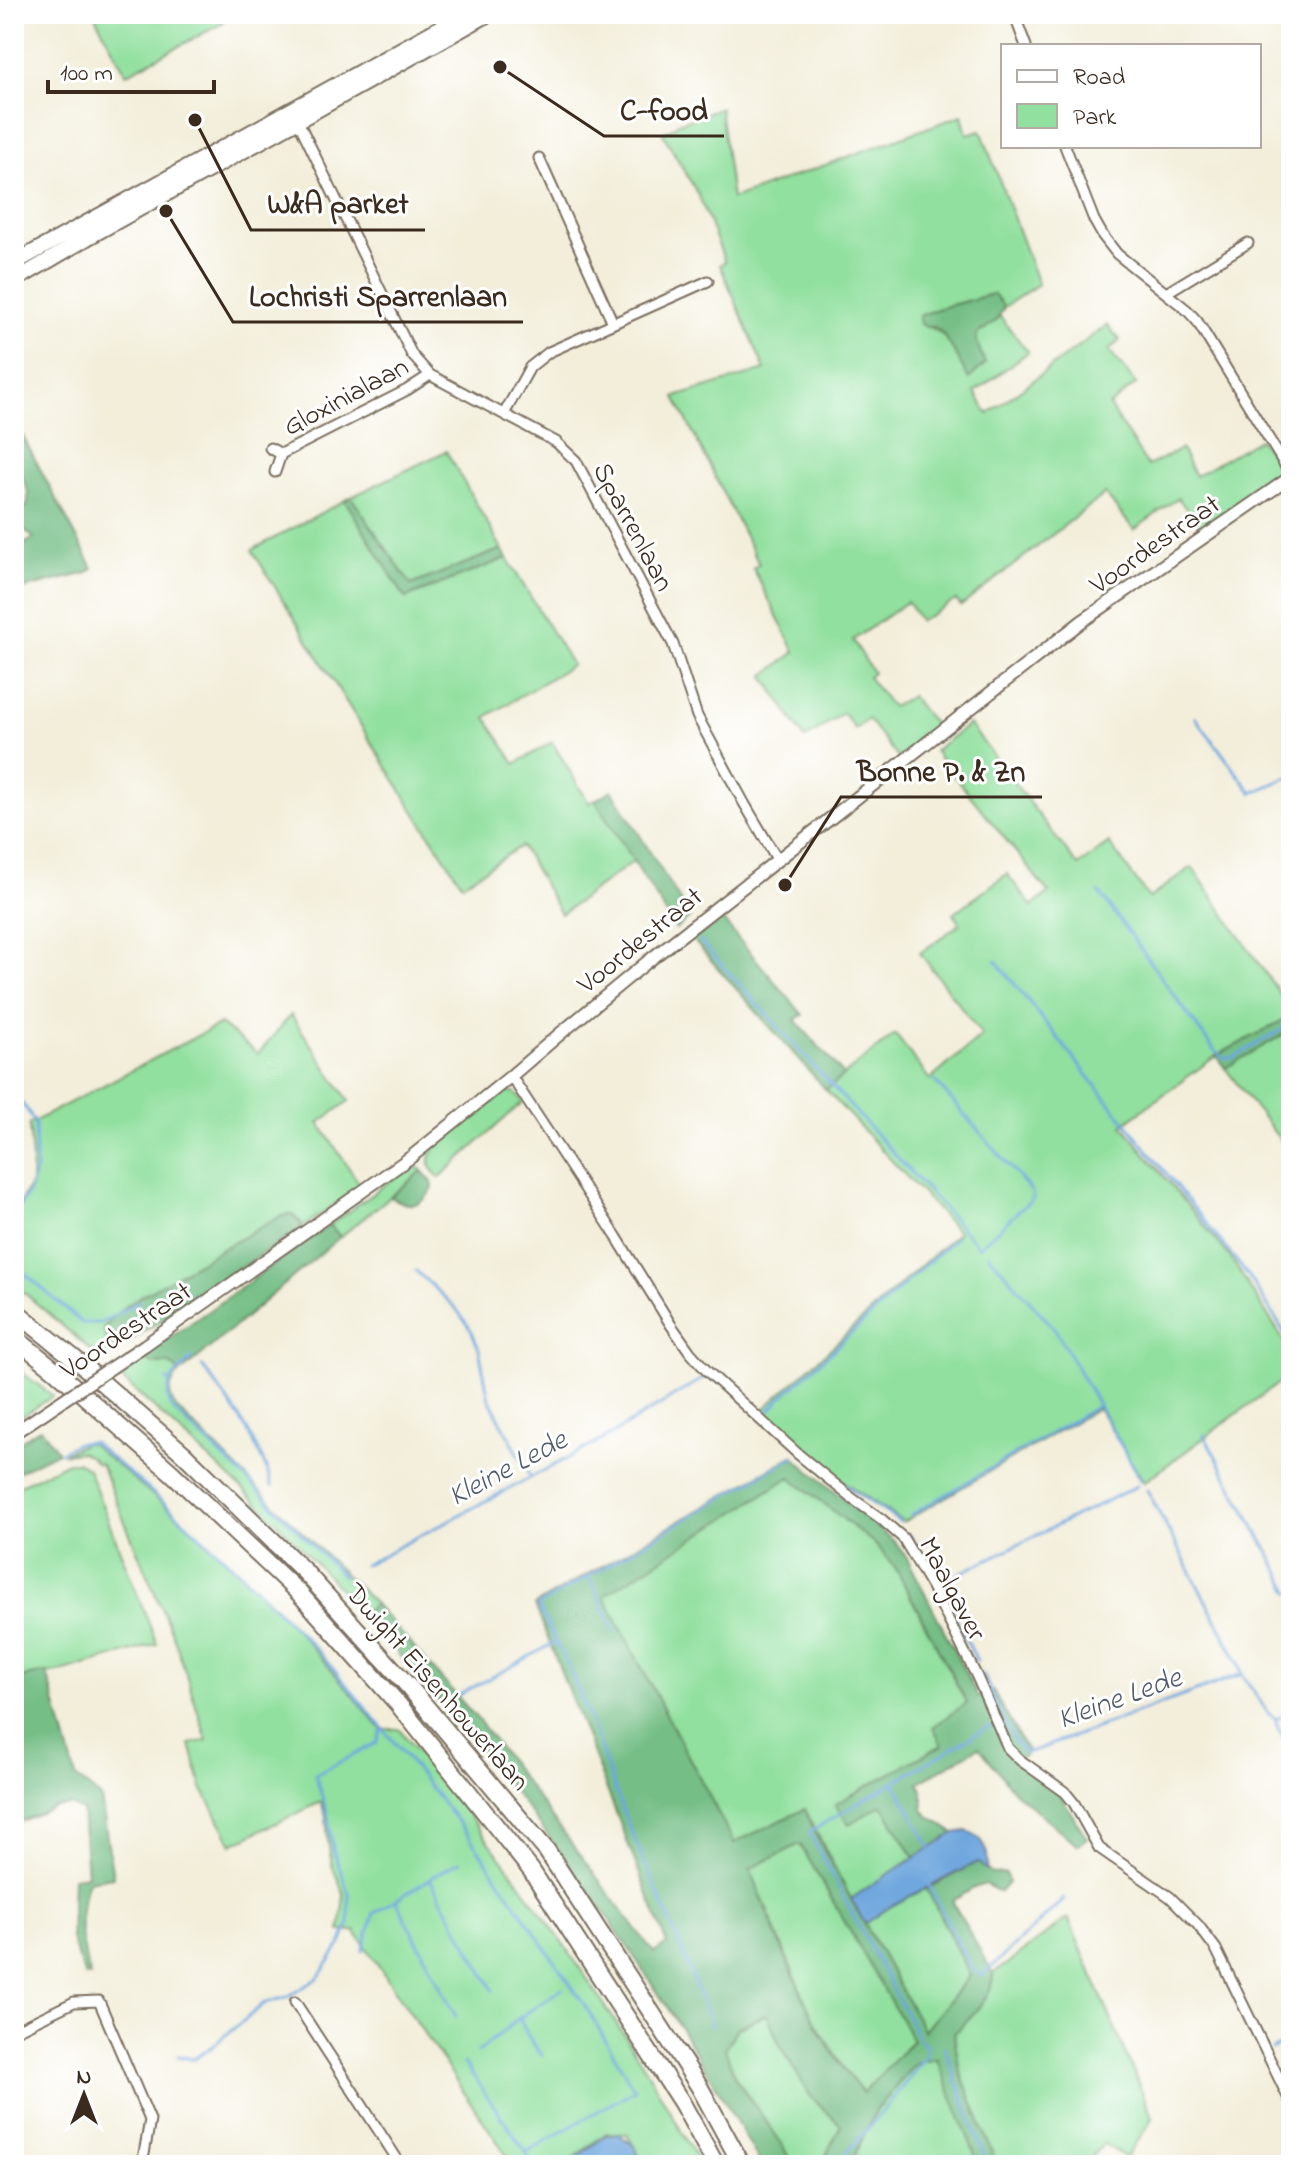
<svg xmlns="http://www.w3.org/2000/svg" width="1305" height="2179" viewBox="0 0 1305 2179" font-family="'Indie Flower',sans-serif">
<style>
.green{fill:#91e09f;stroke:#66855e;stroke-width:2}
.forest{fill:#74be86;stroke:#587452;stroke-width:2;fill-rule:evenodd}
.water{fill:#70a7de;stroke:#56687e;stroke-width:2}
.lines{fill:none;stroke-linecap:round;stroke-linejoin:round}
.stream{stroke:#70a7de;stroke-width:3}
.minor-casing{stroke:#7b6f60;stroke-width:13}
.tertiary-casing{stroke:#7b6f60;stroke-width:15}
.primary-casing{stroke:#7b6f60;stroke-width:18}
.motorway-casing{stroke:#7b6f60;stroke-width:20}
.minor{stroke:#fff;stroke-width:9}
.tertiary{stroke:#fff;stroke-width:11}
.primary{stroke:#fff;stroke-width:14}
.motorway{stroke:#fff;stroke-width:16}
.tertiary-bridge-casing{stroke:#7b6f60;stroke-width:15;stroke-linecap:butt}
.tertiary-bridge{stroke:#fff;stroke-width:11}
.labels{text-anchor:middle;stroke-width:6;stroke-linejoin:round;paint-order:stroke}
.street-label{font-size:28px;fill:#3b2a1e;stroke:#fff}
.water-label{font-size:30px;font-style:italic;fill:#505c6b;stroke:#fff}
.leader{fill:none;stroke:#3b2a1e;stroke-width:3}
.callout-dot{fill:#3b2a1e;stroke:#fff;stroke-width:3}
.callout-label{font-size:30px;text-anchor:middle;font-weight:bold;fill:#3b2a1e;stroke:#fff;stroke-width:6;stroke-linejoin:round;paint-order:stroke}
</style>
<rect width="100%" height="100%" fill="#fff"/>
<filter id="ink" filterUnits="userSpaceOnUse"><feTurbulence type="fractalNoise" baseFrequency=".0125" numOctaves="2"/><feDisplacementMap in="SourceGraphic" scale="16" xChannelSelector="R" yChannelSelector="G"/><feConvolveMatrix kernelMatrix="1 2 1 2 8 2 1 2 1" color-interpolation-filters="sRGB"/></filter>
<filter id="wash" filterUnits="userSpaceOnUse"><feTurbulence type="fractalNoise" baseFrequency=".006" numOctaves="4" result="noise"/><feDisplacementMap in="SourceGraphic" scale="32" xChannelSelector="R" yChannelSelector="G"/><feGaussianBlur stdDeviation="1.8" result="paint"/><feColorMatrix in="noise" values="0 0 0 0 0 0 0 0 0 0 0 0 0 0 0 0 0 1.4 0 .05"/><feComposite in="paint" operator="in"/></filter>
<g filter="url(#wash)">
<rect width="100%" height="100%" fill="#f3eeda"/>
<path class="green" d="M94,14H218L223,23L126,74Z
M720,108L732,199L962,115L967,134L981,130L1038,284L1004,307L993,294L940,308L926,327C947,328 959,362 969,378L985,364L976,340L977,334L996,321L999,315L1028,352L975,392L988,414L1107,325L1120,340L1109,350L1136,384L1109,406L1148,466L1181,449L1195,476L1259,439C1268,451 1284,466 1275,481L1201,529L1178,498L1134,530L1105,494L961,606L956,600L920,621L907,602L853,640L873,673L868,677L892,707L911,696L937,728L898,758L868,719L855,729L843,713L805,739L764,676L795,652L753,568L759,564L675,397L765,370L720,265L725,262L699,196L663,134L679,123Z
M446,451L502,549L411,585L351,497Z
M345,500L406,598L507,558L572,665L486,717L515,764L552,742L589,803L595,800L634,861L561,914L521,846L462,884L407,800L252,550Z
M969,724L1078,866L1109,843L1149,898L1192,867L1291,1010V1016L1216,1056L1122,1125L1230,1257L1276,1328L1291,1354V1374L1144,1482L1098,1408L903,1522L834,1475L762,1411L958,1232L826,1090L895,1034L930,1080L982,1035L920,953L960,924L953,914L1007,874L1032,906L1049,893L934,751Z
M291,1015L349,1101L319,1123L361,1186L303,1227L299,1220L145,1293L111,1319L104,1328L106,1341L116,1350L101,1359L14,1284V1213L31,1183L32,1160L29,1124L220,1024L258,1054Z
M1291,1030V1154L1225,1068Z
M509,1092H514L523,1102L439,1178C429,1166 426,1160 436,1146L503,1094Z
M409,1167L419,1168L422,1171L340,1237L330,1225Z
M146,1356L150,1363L171,1364L180,1373C168,1384 167,1397 177,1409L375,1604L363,1613L263,1508L118,1375Z
M14,1367L53,1396L21,1417L14,1407Z
M85,1443L91,1444C153,1495 217,1547 273,1605C312,1645 346,1687 381,1729H399C488,1835 570,1947 643,2065C663,2097 681,2132 701,2165H644L627,2134L606,2133L570,2161L560,2165H513L355,1931H340L344,1895L332,1865L328,1842L326,1816L321,1802L232,1844L202,1788L190,1744L207,1740L176,1643L100,1463L96,1464L91,1458L81,1452L63,1454Z
M68,1462H78L88,1469L157,1644L64,1671L14,1679V1488Z
M790,1476L875,1544L895,1567L967,1704L933,1727L942,1745L882,1805L915,1858L851,1899L805,1809L734,1843L603,1595Z
M800,1844L913,2040L863,2094L846,2072L810,2013L750,1868Z
M927,1889L970,1976L924,2032L865,1924C885,1910 903,1897 927,1889Z
M1068,1918L1153,2118L1126,2158L1104,2143L1085,2165H997L959,2068L954,2034C970,2016 993,1998 993,1974Z
M767,2014L779,2043L811,2097L841,2125L826,2155L831,2165H792L782,2144L736,2079L725,2049L737,2028Z
M938,2059L979,2165H849L876,2111L912,2067L920,2062Z"/>
<path class="forest" d="M994,294L1004,307L996,321L977,334L976,340L985,364L969,379C962,367 946,332 934,327C929,326 924,326 920,324L919,316L940,308Z
M22,435L93,568L87,573L14,591V572L21,567C17,548 17,548 34,538L14,522V513L27,506C31,488 24,482 16,467C12,460 14,448 14,439Z
M351,497L411,585L502,549L507,558L405,598L345,500Z
M612,790L690,917L676,929L595,800Z
M720,917L803,1015L795,1020L844,1075L826,1090L693,940Z
M1291,1016V1030L1225,1068L1216,1056Z
M422,1171L432,1182L433,1188C420,1209 410,1207 390,1197Z
M289,1214L293,1215L303,1227L116,1350L106,1341L104,1328C118,1308 143,1295 164,1283C201,1260 240,1239 279,1217Z
M330,1225L340,1237L180,1373L170,1364L150,1363L146,1356L160,1345Z
M41,1428L58,1452L14,1474V1445Z
M792,1456L896,1543L907,1558L978,1697L993,1691L1028,1753L1016,1760L1059,1794L1087,1838L1077,1845L1014,1791L979,1747L918,1783L923,1791V1810L929,1816L954,1833L915,1858L882,1805L849,1824L835,1804L942,1745L933,1727L967,1703L895,1567L875,1544L790,1477L604,1596L734,1843L805,1809L820,1843L924,2031L970,1976L927,1889L977,1862L992,1874L1006,1873L1008,1883L1000,1892L985,1884L974,1888L952,1901L993,1974C993,1997 970,2017 954,2034L959,2068L997,2165H979L937,2059L920,2062L912,2067L876,2111L849,2165H831L826,2155L841,2125L811,2097L779,2043L767,2014L737,2028L725,2049L736,2079L782,2144L792,2165H761C706,2065 645,1969 579,1877C512,1785 437,1699 363,1613L375,1604L479,1721L654,1953L667,1944L535,1605ZM800,1844L913,2040L863,2093C810,2034 781,1943 750,1869Z
M47,1673L76,1777L101,1798L113,1877L88,1881C75,1916 81,1941 90,1976H85L71,1939L73,1877L87,1875L82,1811L70,1805L55,1807L14,1824V1679Z"/>
<path class="water" d="M966,1831C985,1836 989,1852 987,1870L977,1862L891,1906L865,1924L851,1899L874,1883L954,1833Z
M618,2133L634,2146L643,2165H567L606,2135Z"/>
<g class="lines">
<path class="stream" d="M1195,717L1252,793L1291,776
M1099,892L1214,1050L1223,1058H1233L1291,1024
M700,941L979,1247L1033,1198L1032,1192L935,1081
M996,961L1250,1278L1291,1343
M14,1094L28,1111L35,1124L36,1168L29,1191L14,1217
M988,1254L1055,1329L1141,1480
M14,1264L82,1323H101L140,1301
M416,1271L455,1307L471,1330L479,1349L489,1399L530,1476
M202,1366C228,1400 261,1444 272,1486
M715,1371L832,1476L900,1522
M167,1380L170,1381L168,1397L172,1409L248,1480L343,1576
M170,1381L192,1358
M765,1416L781,1398L956,1237
M1204,1435L1291,1593
M61,1452L77,1443L92,1442L153,1493L230,1563L320,1653L399,1748L469,1836L586,2007L635,2090L526,2152
M1147,1490L1239,1663L1242,1674
M911,1515L1098,1406
M909,1534L927,1563L977,1661
M364,1565L604,1439L707,1376
M589,1577L615,1632
M938,1584L1137,1486
M557,1644C586,1698 604,1764 627,1821C655,1889 687,1956 711,2026
M983,1674C995,1700 1005,1731 1024,1753L1031,1752L1242,1674L1268,1713L1276,1719L1291,1711
M459,1695L556,1642L538,1606L794,1456
M1276,1719L1277,1726L1291,1751
M894,1782L931,1848
M430,1879L493,1990
M929,1885L971,1968L982,1976L1064,1899
M396,1900L456,2017
M363,1951L374,1913L451,1866L460,1862
M519,2018L531,2041L542,2055
M944,2047L988,2165
M1272,2050L1291,2039
M478,2052L519,2018L562,1989
M178,2056L194,2059L210,2048L265,2003L287,1997L317,1979L341,1944L349,1924V1894L333,1850L327,1812L315,1775L377,1743L381,1731
M464,2063L526,2152L531,2164
M834,2165C868,2132 897,2094 926,2056L927,2046L921,2042L809,1832L990,1726"/>
</g>
</g>
<g filter="url(#ink)">
<g class="lines">
<g class="minor-casing">
<path id="minor" d="M1014,14L1026,46
M296,117L412,355L430,375L556,442L576,461L673,644L697,716L744,803L777,859
M1065,146L1094,220L1103,236L1117,254L1187,310L1197,321L1291,475
M539,158L613,323
M1166,293L1248,243
M504,414L530,367L549,352L708,281
M270,448L281,454L407,390L430,375
M275,472L281,454
M511,1076L616,1236L671,1325L690,1352L707,1371L798,1454L853,1499L880,1518L903,1538L932,1587L977,1677L1008,1748L1020,1760L1065,1792L1074,1803L1099,1848L1170,1897L1198,1925L1216,1949L1291,2103
M295,2002L401,2165
M14,2031L74,2002L99,2001L150,2120L142,2165"/>
</g>
<g class="tertiary-casing">
<path id="tertiary" d="M145,1345L411,1157L511,1076L561,1033L646,963L1081,622L1291,477"/>
</g>
<g class="primary-casing">
<path id="primary" d="M14,263L465,14
M14,281L87,238L489,14"/>
</g>
<g class="motorway-casing">
<path id="motorway" d="M14,1310L81,1364L184,1454L305,1572L410,1688L547,1851L699,2086L742,2165
M14,1337L54,1369L172,1473L300,1594L398,1704L531,1870L682,2103L716,2165"/>
</g>
<use href="#minor" class="minor"/>
<use href="#tertiary" class="tertiary"/>
<use href="#primary" class="primary"/>
<use href="#motorway" class="motorway"/>
<g class="tertiary-bridge-casing">
<path id="tertiary-bridge" d="M14,1433L145,1345"/>
</g>
<use href="#tertiary-bridge" class="tertiary-bridge"/>
</g>
</g>
<g class="labels">
<g class="street-label">
<text transform="translate(345 395) rotate(-28)" y="10">Gloxinialaan</text>
<text transform="translate(635 526) rotate(62)" y="10">Sparrenlaan</text>
<text transform="translate(1154 543) rotate(-35)" y="10">Voordestraat</text>
<text transform="translate(639 939) rotate(-39)" y="10">Voordestraat</text>
<text transform="translate(125 1329) rotate(-34)" y="10">Voordestraat</text>
<text transform="translate(954 1588) rotate(62)" y="10">Maalgaver</text>
<text transform="translate(439 1686) rotate(49)" y="10">Dwight Eisenhowerlaan</text>
</g>
<g class="water-label">
<text transform="translate(507 1467) rotate(-28)" y="10">Kleine Lede</text>
<text transform="translate(1119 1697) rotate(-20)" y="10">Kleine Lede</text>
</g>
</g>
<path class="leader" d="M500 67L604 136H724M195 120L251 230H425M166 211L233 322H523M785 885L841 797H1042"/>
<g class="callout-dot">
<circle cx="500" cy="67" r="8"/>
<circle cx="195" cy="120" r="8"/>
<circle cx="166" cy="211" r="8"/>
<circle cx="785" cy="885" r="8"/>
</g>
<g class="callout-label">
<text x="664" y="120">C-food</text>
<text x="338" y="213">W&amp;A parket</text>
<text x="378" y="306">Lochristi Sparrenlaan</text>
<text x="941" y="781">Bonne P. &amp; Zn</text>
</g>
<rect width="1305" height="2179" fill="none" stroke="#fff" stroke-width="48"/>
<rect x="1001" y="44" width="260" height="104" fill="#ffffff" stroke="#b1aaa5" stroke-width="2"/>
<rect x="1017" y="70" width="40" height="12" fill="#ffffff" stroke="#b1aaa5" stroke-width="2"/>
<text x="1073" y="84" font-size="24" fill="#3b2a1e">Road</text>
<rect x="1017" y="104" width="40" height="24" fill="#91e09f" stroke="#b1aaa5" stroke-width="2"/>
<text x="1073" y="124" font-size="24" fill="#3b2a1e">Park</text>
<g transform="translate(84 2095)" stroke="#ffffff" stroke-width="6" paint-order="stroke">
<path d="M0-6L14 30L0 20L-14 30Z" fill="#3b2a1e"/>
<text y="-12" font-size="22" font-weight="bold" text-anchor="middle" fill="#3b2a1e">N</text>
</g>
<path d="M48 80v12h166v-12" fill="none" stroke="#3b2a1e" stroke-width="4"/>
<text x="60" y="80" font-size="24" fill="#3b2a1e" stroke="#ffffff" stroke-width="6" paint-order="stroke">100 m</text>
</svg>
